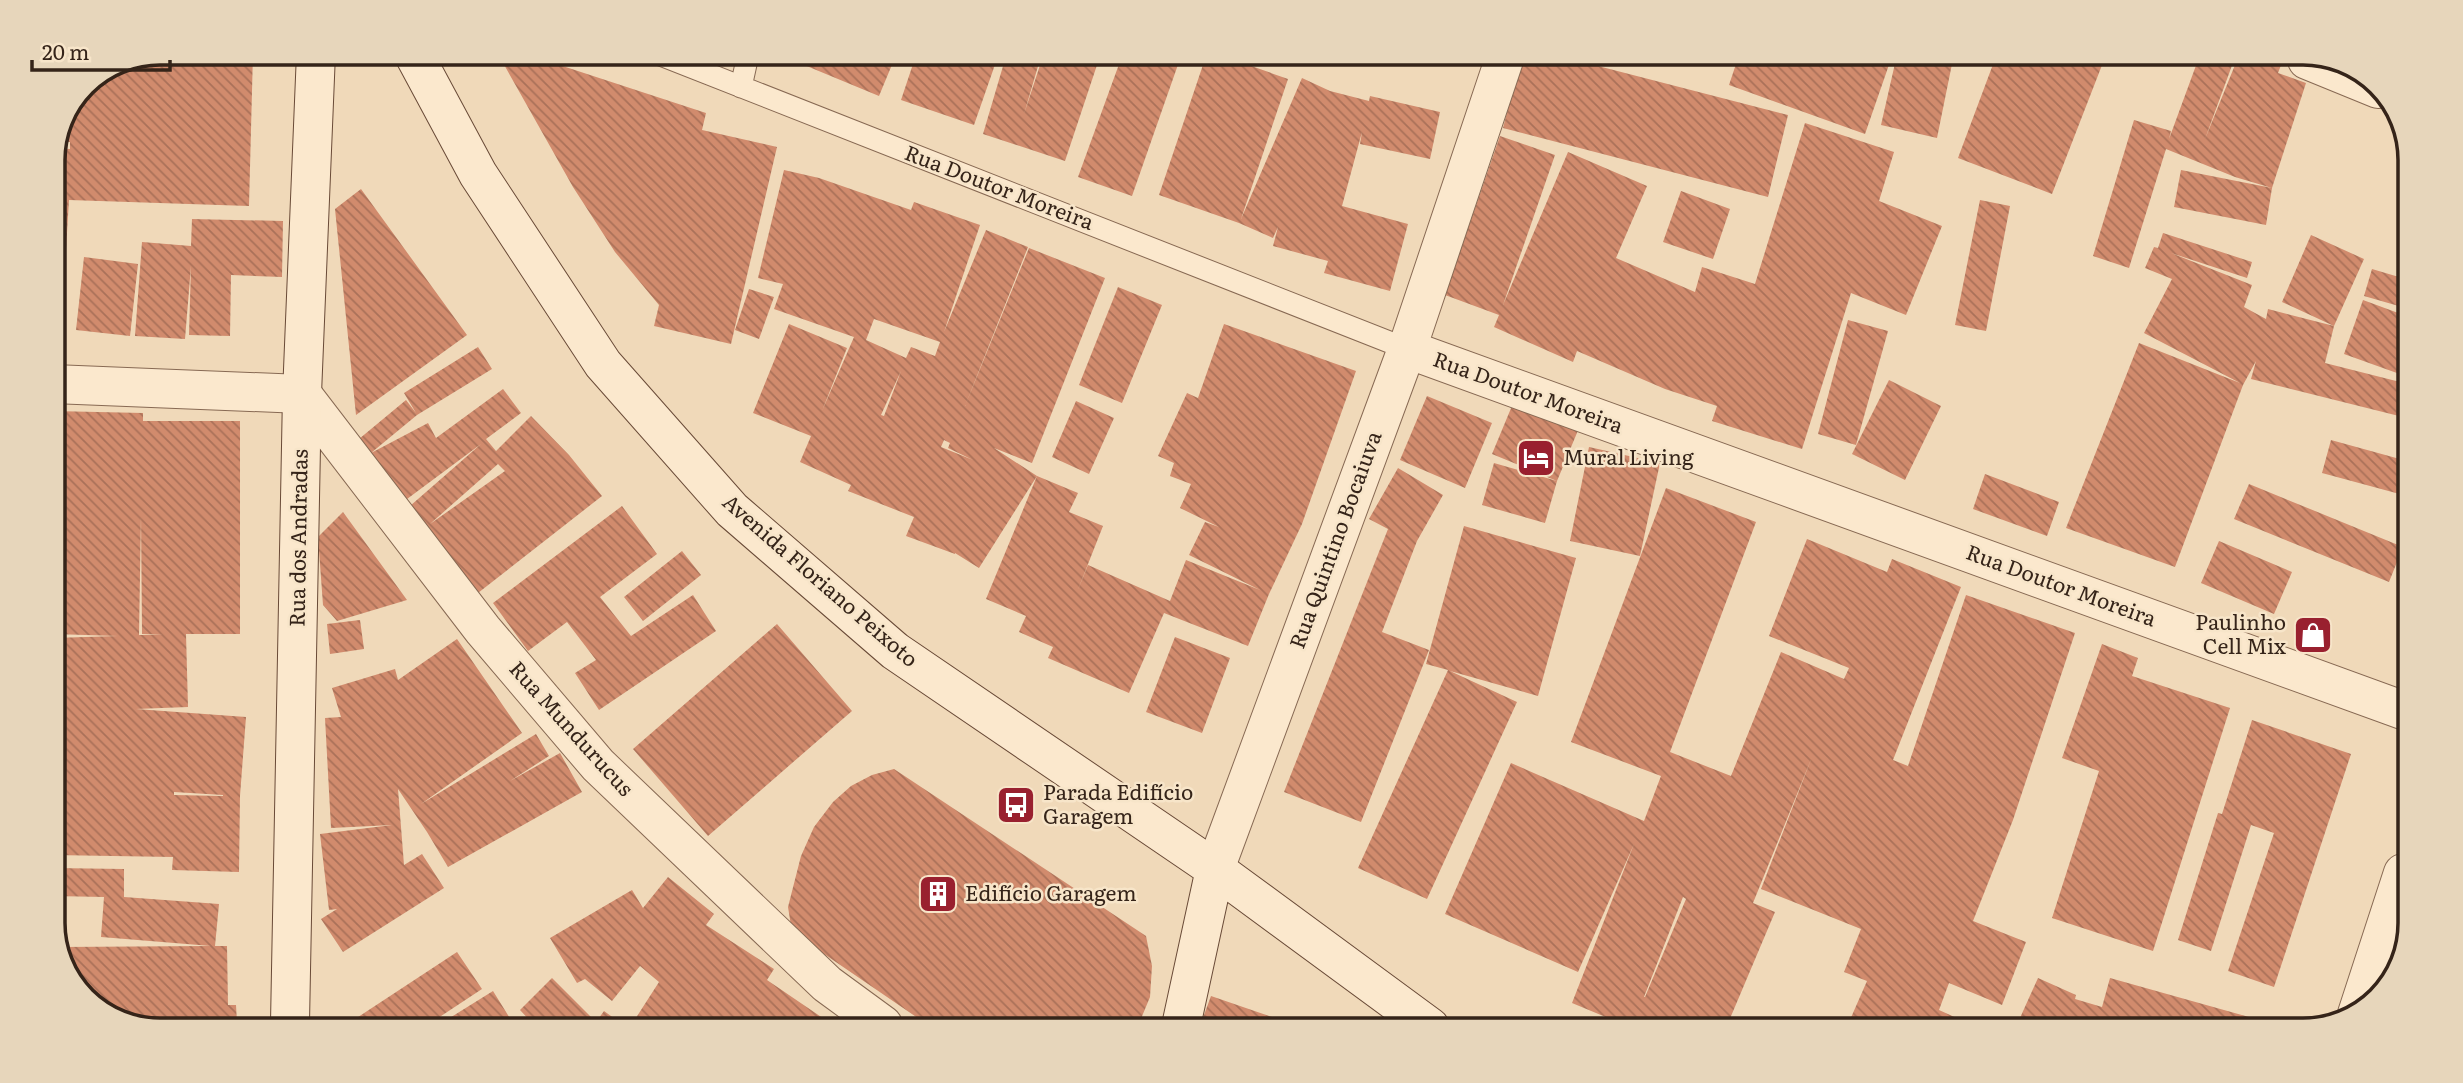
<svg xmlns="http://www.w3.org/2000/svg" width="2463" height="1083" viewBox="0 0 2463 1083" font-family="Literata,serif">
<style>
.building{fill:url(#building-back-hatch);fill-rule:evenodd}
.lines{fill:none;stroke-linecap:round;stroke-linejoin:round}
.lane-casing{stroke:#876953;stroke-width:23}
.street-casing{stroke:#876953;stroke-width:40}
.secondary-casing{stroke:#694a37;stroke-width:40}
.lane{stroke:#fbe8cd;stroke-width:21}
.street{stroke:#fbe8cd;stroke-width:38}
.secondary{stroke:#fbe8cd;stroke-width:38}
.labels{text-anchor:middle;stroke-width:5;stroke-linejoin:round;paint-order:stroke}
.street-label{font-size:21px;fill:#352419;stroke:#f7e5c9}
.poi-label{font-size:21px;fill:#352419;stroke:#f7e5c9;text-anchor:start}
.rim{fill:none;stroke:#352419;stroke-width:3.5}
</style>
<defs>
<pattern id="building-back-hatch" width="6" height="6" patternUnits="userSpaceOnUse" patternTransform="scale(1.75)"><rect width="6" height="6" fill="#d18b6d"/><path d="M-1 5l2 2M0 0l6 6M5-1l2 2" fill="none" stroke="#aa7159"/></pattern>
</defs>
<rect width="100%" height="100%" fill="#f0d9b9"/>
<path class="building" d="M160,53H253L249,206L69,200L62,315H53V153L55,148L70,149V142H58L84,84Z
M511,54H526L706,113L702,130L777,147L731,344L654,326L659,305L615,252L573,187L502,61Z
M801,55H896L879,96L797,62Z
M916,55L998,56L974,125L901,100Z
M1006,56H1041L1024,114L1043,56H1100L1065,161L983,134Z
M1122,56H1181L1132,196L1078,177Z
M1206,56H1223L1288,79L1241,219L1302,78L1330,91L1369,101L1370,96L1440,112L1430,159L1360,144L1362,132L1342,206L1408,224L1390,291L1324,273L1328,261L1273,246L1278,227L1273,238L1239,223L1159,195Z
M1521,58H1567L1788,115L1768,197L1503,128Z
M1738,58H1739L1891,59L1865,134L1729,85Z
M1896,59H1953L1937,138L1881,125Z
M1995,59L2104,60L2052,194L1958,158Z
M2198,60H2234L2205,139L2237,60H2283L2278,73L2306,83L2272,188L2235,177L2166,149L2129,268L2093,256L2134,120L2171,131L2169,139Z
M1805,123L1894,152L1879,201L1942,226L1906,315L1851,293L1802,449L1712,421L1717,406L1665,389L1577,351L1573,362L1494,327L1499,315L1445,295L1500,136L1555,155L1503,305L1568,152L1647,186L1616,258L1695,292L1702,267L1755,284Z
M784,170L819,178L911,210L914,202L980,225L944,332L986,230L1028,247L965,406L1029,248L1105,278L1032,463L994,448L1037,476L1078,493L1069,512L1103,526L1077,592L1088,565L1170,601L1186,560L1260,590L1189,555L1205,522L1219,527L1180,508L1191,484L1170,476L1174,463L1158,456L1187,393L1198,398L1224,324L1356,371L1302,524L1269,594L1248,646L1164,613L1129,693L1048,658L1053,647L1019,632L1026,616L986,599L1037,476L979,568L955,553V554L906,536L914,517L848,491L851,485L800,462L811,436L753,413L789,324L847,348L822,411L854,337L774,309L783,284L758,278ZM874,319L940,342L935,356L911,347L906,358L866,340ZM901,371L884,416L881,415ZM944,440L950,443L948,448L973,460L941,447Z
M2181,170L2272,188L2266,225L2174,207Z
M361,189L467,335L356,415L335,209Z
M1681,191L1730,209L1713,259L1663,242Z
M1980,200L2010,206L1986,331L1955,325Z
M192,219L283,221L282,277L231,275L230,336L189,335L191,266L185,339L135,336L142,242L191,246Z
M2163,233L2252,262L2247,278L2171,253L2252,285L2244,307L2266,319L2268,309L2334,326L2325,363L2408,384L2407,418L2251,379L2256,361L2243,385L2175,567L2066,528L2139,343L2240,383L2144,333L2172,279L2145,268L2154,247L2158,248Z
M2311,235L2364,259L2334,326L2282,302Z
M84,257L138,264L130,336L76,330Z
M2372,269L2409,280V309L2364,296Z
M1118,287L1162,305L1122,403L1079,385Z
M749,289L774,297L759,339L735,330Z
M2363,300L2409,317L2408,377L2344,354Z
M1848,320L1888,331L1856,445L1818,434Z
M478,347L492,369L417,415L371,453L428,423L436,438L503,389L521,413L486,439L496,451L531,416L569,455L602,496L478,593L410,506L481,444L403,502L359,439L406,400L416,413L404,393ZM498,464L505,471L430,524Z
M1889,380L1941,406L1905,480L1852,454Z
M1427,396L1492,423L1465,488L1400,460Z
M1076,401L1114,418L1089,474L1052,457Z
M1514,401L1579,428L1557,481L1545,523L1482,505L1494,463L1557,481L1492,454Z
M53,411L143,413V421H240V634H186L188,707L136,709L246,717L240,796L239,872L172,870L173,857L53,855V638L118,636L53,634ZM141,516L142,634L163,635H139ZM174,792L223,795V796L174,795Z
M2331,440L2407,461V496L2322,473Z
M1589,447L1660,463L1640,556L1570,541Z
M1398,468L1443,495L1417,541L1382,632L1429,650L1361,822L1284,792L1388,529L1369,519Z
M1985,474L2059,502L2047,536L1973,509Z
M2249,484L2403,547L2389,582L2234,519Z
M1666,488L1756,522L1670,752L1731,776L1781,652L1844,679L1849,668L1769,636L1807,539L1887,572L1892,559L1961,587L1893,760L1908,766L1966,595L2075,633L2013,820L1973,921L2026,942L2002,1005L1949,983L1939,1010L1981,1029H1846L1867,981L1844,972L1861,929L1761,889L1812,757L1753,903L1775,912L1726,1028H1632L1572,1003L1634,844L1578,972L1445,914L1511,763L1644,821L1661,776L1571,742ZM1683,897L1686,899L1645,997H1644Z
M622,506L657,554L600,597L631,636L693,595L716,631L599,710L575,673L596,660L567,622L528,651L493,603Z
M343,512L407,600L337,621L323,605L318,537Z
M1464,526L1576,558L1538,696L1450,671L1517,702L1427,899L1358,868L1448,670L1426,664Z
M2219,541L2292,572L2274,614L2201,583Z
M682,551L701,575L643,621L624,597Z
M360,620L364,649L330,654L327,624Z
M777,624L852,711L708,836L633,749Z
M1175,637L1230,658L1202,733L1146,712Z
M457,639L522,733L421,804L536,734L549,756L510,781L560,753L582,792L448,867L427,832L398,789L404,865L422,854L444,888L343,952L321,919L337,909L329,910L320,834L392,825L331,828L325,718L341,717L332,688L395,669L398,680Z
M2102,644L2138,658L2132,676L2230,708L2153,951L2052,918L2099,771L2062,758Z
M2252,720L2351,754L2274,987L2228,971L2274,833L2251,825L2211,951L2178,940L2218,813L2222,814Z
M894,769L1146,936L1152,966L1150,997L1138,1026L928,1025L792,932L788,907L801,856L814,827L833,802L851,786L872,775Z
M53,868L124,869V897L219,904L215,946H227L228,1005H236L237,1023L119,1022L74,988L59,947L211,946L101,937L104,897L53,896Z
M668,877L714,914L706,925L774,969L767,980L833,1025L632,1024L659,982L640,966L612,1001L585,979L577,983L550,938L632,890L643,908Z
M457,952L482,989L429,1024L349,1023Z
M552,978L596,1022L604,1011L622,1024H533L520,1010Z
M2038,978L2076,995L2075,999L2102,1007L2110,978L2256,1019L2253,1030L2015,1029Z
M493,991L511,1020L505,1024H440Z
M1211,996L1298,1026V1027L1200,1026Z"/>
<g class="lines">
<g class="lane-casing">
<path id="lane" d="M658,54L1407,349
M741,87L748,55"/>
</g>
<g class="street-casing">
<path id="street" d="M2307,60L2378,89
M1407,349L2405,711
M53,384L302,394L483,630L598,765L827,984L883,1025
M1215,869L1407,349L1505,57
M2357,1014L2403,873"/>
</g>
<g class="secondary-casing">
<path id="secondary" d="M413,53L478,174L603,364L732,510L895,651L1215,869L1430,1027
M290,1023L302,394L316,53
M1181,1026L1215,869"/>
</g>
<use href="#lane" class="lane"/>
<use href="#street" class="street"/>
<use href="#secondary" class="secondary"/>
</g>
<defs>
<g id="hotel-square" transform="scale(2.0125)"><rect x="-9" y="-9" width="18" height="18" rx="4" fill="#99202f" stroke="#f7e5c9"/><path d="M-6-4.5h1.5V1H6V5H4.5V3h-9V5H-6ZM-4 0a1.8 1.8 0 1 1 3.6 0ZM.5 0V-2.5h3Q6-2.5 6 0Z" fill="#fff"/></g>
<g id="shop-square" transform="scale(2.0125)"><rect x="-9" y="-9" width="18" height="18" rx="4" fill="#99202f" stroke="#f7e5c9"/><path d="M-5-2.5h2.3a2.7 3.5 0 0 1 5.4 0H5L5.5 6h-11ZM-1.5-2.5h3a1.5 2.3 0 0 0-3 0Z" fill="#fff"/></g>
<g id="bus-square" transform="scale(2.0125)"><rect x="-9" y="-9" width="18" height="18" rx="4" fill="#99202f" stroke="#f7e5c9"/><path d="M-5-6H5V4H4V6H2V4H-2V6H-4V4H-5ZM-3.5-4V0h7V-4ZM-3.5 1.2v1.5H-2V1.2ZM2 1.2v1.5H3.5V1.2Z" fill="#fff"/></g>
<g id="building-square" transform="scale(2.0125)"><rect x="-9" y="-9" width="18" height="18" rx="4" fill="#99202f" stroke="#f7e5c9"/><path d="M-4-6H4V6H1V3H-1V6H-4ZM-2.5-4.3h1.7v1.8h-1.7ZM.8-4.3h1.7v1.8H.8ZM-2.5-1h1.7V.8h-1.7ZM.8-1h1.7V.8H.8Z" fill="#fff"/></g>
</defs>
<g fill-rule="evenodd">
<use href="#hotel-square" x="1536" y="458"/>
<use href="#shop-square" x="2313" y="635"/>
<use href="#bus-square" x="1016" y="805"/>
<use href="#building-square" x="938" y="894"/>
</g>
<g class="labels">
<g class="street-label">
<text transform="translate(999 188) rotate(21)" y="7">Rua Doutor Moreira</text>
<text transform="translate(1528 393) rotate(20)" y="7">Rua Doutor Moreira</text>
<text transform="translate(299 538) rotate(-89)" y="7">Rua dos Andradas</text>
<text transform="translate(1336 540) rotate(-70)" y="7">Rua Quintino Bocaiuva</text>
<text transform="translate(820 581) rotate(41)" y="7">Avenida Floriano Peixoto</text>
<text transform="translate(2061 586) rotate(20)" y="7">Rua Doutor Moreira</text>
<text transform="translate(571 729) rotate(48)" y="7">Rua Mundurucus</text>
</g>
<g class="poi-label">
<text x="1563" y="465">Mural Living</text>
<text x="2286" y="630" text-anchor="end">Paulinho<tspan x="2286" dy="24">Cell Mix</tspan></text>
<text x="1043" y="800">Parada Edifício<tspan x="1043" dy="24">Garagem</tspan></text>
<text x="965" y="901">Edifício Garagem</text>
</g>
</g>
<path d="M0 0H2463V1083H0ZM160 65H2303A95 95 0 0 1 2398 160V923A95 95 0 0 1 2303 1018H160A95 95 0 0 1 65 923V160A95 95 0 0 1 160 65Z" fill="#e7d6bb" fill-rule="evenodd"/>
<path class="rim" d="M160 65H2303A95 95 0 0 1 2398 160V923A95 95 0 0 1 2303 1018H160A95 95 0 0 1 65 923V160A95 95 0 0 1 160 65Z"/>
<path d="M32 60v10h138v-10" fill="none" stroke="#352419" stroke-width="3.5"/>
<text x="42" y="60" font-size="21" fill="#352419" stroke="#f7e5c9" stroke-width="5" paint-order="stroke">20 m</text>
</svg>
